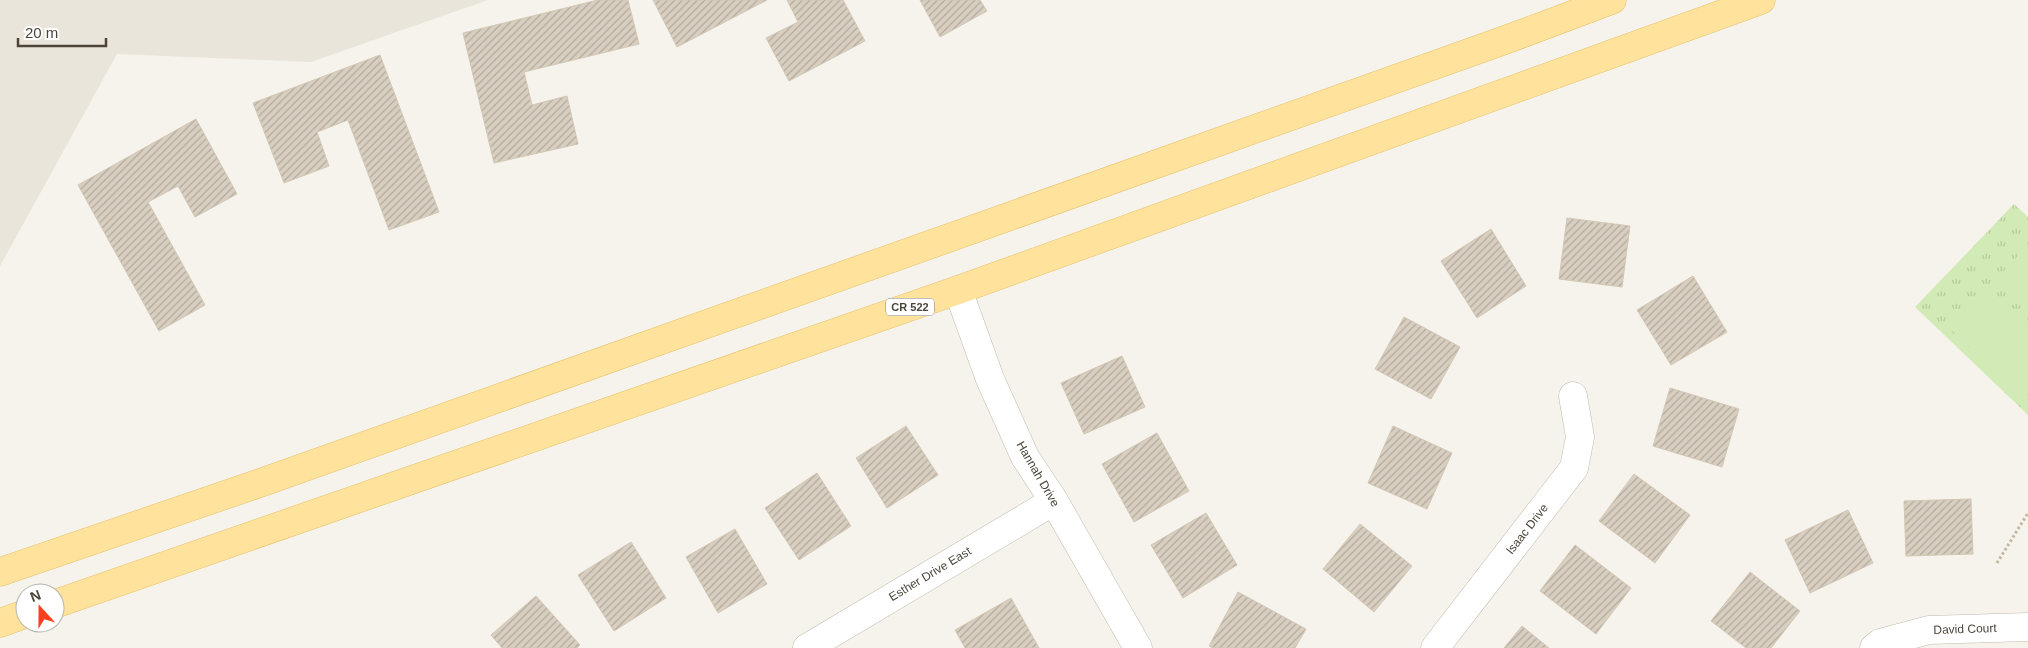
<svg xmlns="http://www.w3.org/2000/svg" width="2028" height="648" viewBox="0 0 2028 648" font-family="Helvetica,sans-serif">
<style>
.residential{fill:#eae5da}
.park{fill:url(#park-tufts)}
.pitch{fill:#d2eab5}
.building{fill:url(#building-hatch);stroke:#d3c7b4}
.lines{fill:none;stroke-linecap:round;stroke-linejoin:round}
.minor-casing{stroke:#c2bbae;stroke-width:29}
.major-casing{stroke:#e6c16a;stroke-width:29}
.path{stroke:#c4b79f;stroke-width:3;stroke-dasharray:2.5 2.5;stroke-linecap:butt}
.minor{stroke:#fff;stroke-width:28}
.major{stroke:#ffe39c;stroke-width:28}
.labels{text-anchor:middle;stroke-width:4;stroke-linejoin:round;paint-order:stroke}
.shield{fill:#fff;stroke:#817c74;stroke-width:1}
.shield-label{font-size:11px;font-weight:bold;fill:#4b4439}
.street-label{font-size:12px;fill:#4b4439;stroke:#fff}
</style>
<defs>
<pattern id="park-tufts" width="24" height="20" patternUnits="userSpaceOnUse" patternTransform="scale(1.25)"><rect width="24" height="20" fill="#d2eab5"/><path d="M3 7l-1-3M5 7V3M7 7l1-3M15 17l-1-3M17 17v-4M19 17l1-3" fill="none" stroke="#b6ca9c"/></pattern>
<pattern id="building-hatch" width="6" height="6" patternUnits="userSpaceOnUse" patternTransform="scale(1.25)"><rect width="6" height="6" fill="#d8cfc1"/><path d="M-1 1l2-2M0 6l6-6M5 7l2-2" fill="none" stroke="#b1aa9e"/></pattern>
</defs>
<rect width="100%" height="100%" fill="#f6f3ec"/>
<path class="residential" d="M0,0H488L311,62L117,54L0,266Z"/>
<path class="park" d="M2014,204L2028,217V415L1915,307Z"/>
<path class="pitch" d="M2027,246L2028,247V313L1994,281Z
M1981,292L2028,336V394L2024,398L1948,327Z"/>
<path class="building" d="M598,0H628L639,44L524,72L532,105L567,96L578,144L494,163L463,33Z
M653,0H767L677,47Z
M787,0H843L865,41L789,81L766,38L798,22Z
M920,0H980L987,11L940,37Z
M380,55L439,212L389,230L348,120L317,132L329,166L284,183L253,103Z
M196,119L237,194L195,217L178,186L148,202L205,305L159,331L78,185Z
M1567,218L1630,226L1622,287L1559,279Z
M1491,229L1526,286L1477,318L1441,261Z
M1693,276L1727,332L1671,365L1637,310Z
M1404,317L1460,347L1431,399L1375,369Z
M1122,356L1145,407L1084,434L1061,383Z
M1670,388L1739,409L1722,467L1653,446Z
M906,426L938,475L887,508L856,458Z
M1393,426L1452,453L1427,509L1368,483Z
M1157,433L1189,491L1134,522L1102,464Z
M817,473L851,526L799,560L765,508Z
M1634,474L1690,515L1655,563L1599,521Z
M1971,499L1973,554L1906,556L1904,501Z
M1848,510L1873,563L1810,593L1785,540Z
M1206,513L1237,565L1183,598L1151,545Z
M1360,524L1412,566L1374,612L1323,569Z
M735,529L767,584L718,613L686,557Z
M631,542L666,598L614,631L578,575Z
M1575,545L1631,588L1596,634L1540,591Z
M1750,572L1800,611L1771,648H1746L1711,621Z
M1238,592L1306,629L1295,648H1213L1209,646Z
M536,596L580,645L577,648H502L491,635Z
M1011,598L1039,648H965L955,630Z
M1522,626L1549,648H1504Z"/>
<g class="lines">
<g class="minor-casing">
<path id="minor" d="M958,290L990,379L1025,457L1054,501L1138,648
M807,648L1054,501
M1435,648L1574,468L1580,437L1573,396
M1874,648L1880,643L1929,630L2028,627"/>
</g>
<g class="major-casing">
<path id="major" d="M0,572L260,483L1505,40L1612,0
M55,604L958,290L1761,0
M0,623L25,614"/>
</g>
<path class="path" d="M1997,563L2028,513"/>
<use href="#minor" class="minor"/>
<use href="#major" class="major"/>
</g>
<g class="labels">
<rect class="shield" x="886" y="298.5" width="48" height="17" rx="4"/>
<g class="shield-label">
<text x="910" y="311">CR 522</text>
</g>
<g class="street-label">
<text transform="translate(1038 474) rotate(60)" y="4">Hannah Drive</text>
<text transform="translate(1527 529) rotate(-52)" y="4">Isaac Drive</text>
<text transform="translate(930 574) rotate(-31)" y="4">Esther Drive East</text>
<text transform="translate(1965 629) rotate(-2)" y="4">David Court</text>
</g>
</g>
<g transform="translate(40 608) rotate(339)"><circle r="24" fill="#ffffff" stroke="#b7b4b0"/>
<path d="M0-4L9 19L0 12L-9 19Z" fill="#fc3f1d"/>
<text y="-8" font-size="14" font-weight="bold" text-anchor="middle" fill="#4b4439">N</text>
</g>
<path d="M18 38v8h88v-8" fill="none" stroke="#4b4439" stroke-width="2.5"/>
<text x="25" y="38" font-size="15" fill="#4b4439" stroke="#ffffff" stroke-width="4" paint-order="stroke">20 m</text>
</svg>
